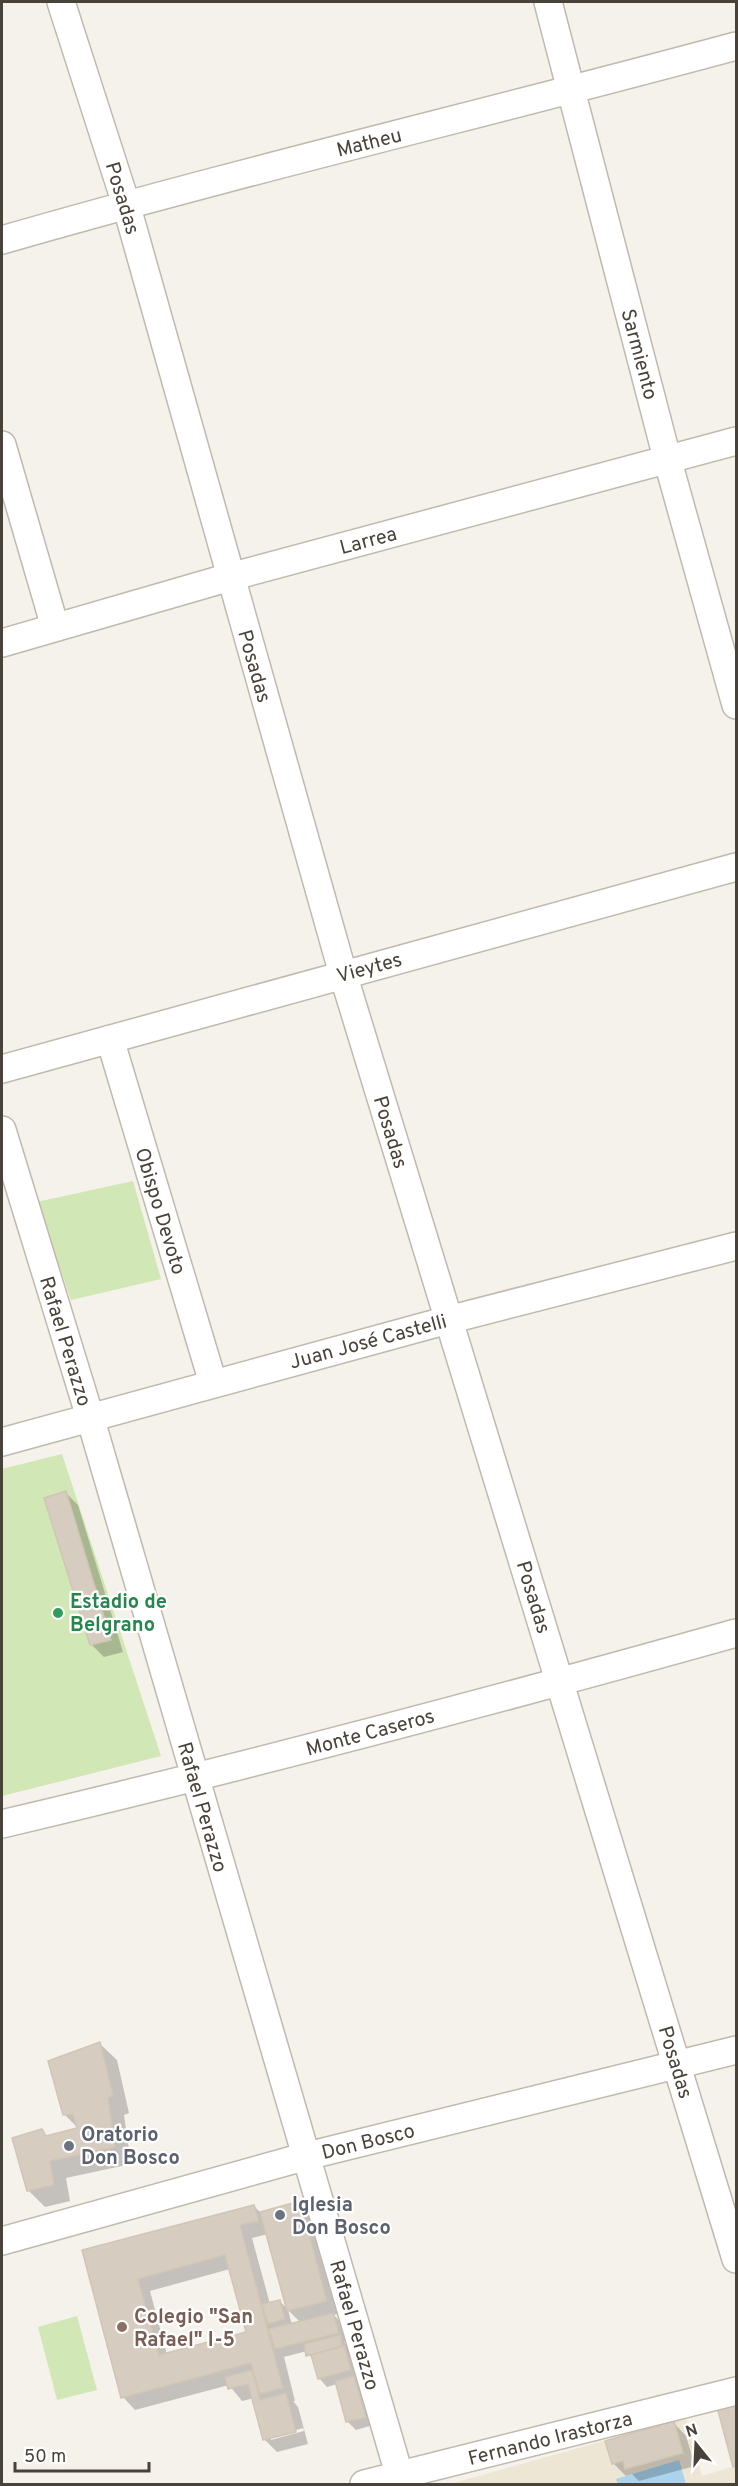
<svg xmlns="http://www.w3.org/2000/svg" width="738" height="2486" viewBox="0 0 738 2486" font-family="Overpass,sans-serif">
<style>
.education{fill:#ede6d5}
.green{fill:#d1e7b5}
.water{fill:#aad3ee}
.shadow{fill:#0003;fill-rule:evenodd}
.building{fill:#d6cdc0;stroke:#d1c5b4;stroke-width:1.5;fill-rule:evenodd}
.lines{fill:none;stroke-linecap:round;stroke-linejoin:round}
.minor-casing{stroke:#c0b9ad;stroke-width:30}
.minor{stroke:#fff;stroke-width:27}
.leisure-dot{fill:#2e9e5b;stroke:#fff;stroke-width:2}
.worship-dot{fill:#6b7280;stroke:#fff;stroke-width:2}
.education-dot{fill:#8d6e63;stroke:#fff;stroke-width:2}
.labels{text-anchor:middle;stroke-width:4.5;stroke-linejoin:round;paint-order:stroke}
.street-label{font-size:20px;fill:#494239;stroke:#fff}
.leisure-label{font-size:20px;font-weight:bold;fill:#27864d;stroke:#fff;text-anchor:start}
.worship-label{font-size:20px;font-weight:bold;fill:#5b616d;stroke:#fff;text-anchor:start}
.education-label{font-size:20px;font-weight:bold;fill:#785e54;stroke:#fff;text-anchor:start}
</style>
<rect width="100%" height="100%" fill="#f5f1eb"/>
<path class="education" d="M686,2418L702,2476L736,2466V2484H450Z"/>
<path class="green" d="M133,1181L161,1279L71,1300L37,1202Z
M62,1454L161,1756L2,1796V1469Z
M77,2316L97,2390L57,2400L38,2327Z"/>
<path class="water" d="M679,2460L686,2484H618L616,2479Z"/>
<path class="shadow" d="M65,1492L78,1505L123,1652L104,1657L91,1644Z
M100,2044L117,2060L129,2113L124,2115L131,2164L66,2178L70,2201L45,2207L28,2190L42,2130L48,2137L79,2129L65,2115Z
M300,2203L312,2216L339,2313L334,2315L341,2323L346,2341L344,2342L348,2345L358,2379H355L362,2386L373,2425L356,2430L348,2422L337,2384L327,2387L319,2378L314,2361L307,2351L284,2357L295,2401H293L298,2407L308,2444L277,2452L264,2439L254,2398L242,2401L229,2385L135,2410L123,2397L84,2251L254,2206L261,2213ZM268,2234L289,2310L279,2301L270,2304L252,2238ZM230,2269L248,2333L167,2355L150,2291ZM288,2310L301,2323L292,2325ZM303,2428L304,2431L271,2440V2437Z
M736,2399V2469L718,2404Z
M674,2423L686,2436L695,2466L639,2481L632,2474L626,2476L613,2463Z"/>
<path class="building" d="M66,1491L111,1640L90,1645L44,1498Z
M100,2042L113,2095L108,2098L115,2147L50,2161L54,2185L27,2191L12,2138L42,2129L46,2136L77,2128L73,2114L63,2115L48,2061Z
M300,2201L327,2301L287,2311L260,2212Z
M254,2205L259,2221L240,2225L283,2388L260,2394L251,2363L121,2398L82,2250ZM225,2255L246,2332L159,2355L138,2279Z
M280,2300L285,2319L268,2324L262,2304Z
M333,2313L339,2333L275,2349L269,2329Z
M340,2335L342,2346L306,2356L304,2344Z
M344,2346L351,2370L318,2379L311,2355Z
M252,2370L260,2400L286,2393L296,2432L263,2440L248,2384L228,2389L225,2377Z
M354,2376L366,2417L346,2422L335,2381Z
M736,2398V2466L733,2467L716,2403Z
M674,2421L683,2453L625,2469L623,2461L612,2464L605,2441Z"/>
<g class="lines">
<g class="minor-casing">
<path id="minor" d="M61,2L126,204L343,974L736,2259
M548,2L667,458L736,705
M2,240C245,170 492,112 736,46
M2,445L55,627
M2,643L230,577L736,441
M110,1039L213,1383
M2,1069L736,867
M2,1130L90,1417L402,2484
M2,1442L448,1320L736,1246
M2,1824C248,1766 493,1701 736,1633
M2,2241L307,2156L736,2050
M364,2484L736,2391"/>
</g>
<use href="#minor" class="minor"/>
</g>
<circle class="leisure-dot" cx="58" cy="1613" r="6"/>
<g class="worship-dot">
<circle cx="69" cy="2146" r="6"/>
<circle cx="280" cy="2215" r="6"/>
</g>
<circle class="education-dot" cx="122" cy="2327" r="6"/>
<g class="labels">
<g class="street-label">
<text transform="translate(369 142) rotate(-14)" y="7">Matheu</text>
<text transform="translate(123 198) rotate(73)" y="7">Posadas</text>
<text transform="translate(640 354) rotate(75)" y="7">Sarmiento</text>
<text transform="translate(368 540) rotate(-15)" y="7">Larrea</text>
<text transform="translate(255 666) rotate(74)" y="7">Posadas</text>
<text transform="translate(369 967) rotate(-15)" y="7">Vieytes</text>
<text transform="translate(391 1132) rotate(73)" y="7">Posadas</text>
<text transform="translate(161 1211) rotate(73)" y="7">Obispo Devoto</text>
<text transform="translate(66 1341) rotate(73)" y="7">Rafael Perazzo</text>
<text transform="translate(368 1341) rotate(-15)" y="7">Juan José Castelli</text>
<text transform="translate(534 1597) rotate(73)" y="7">Posadas</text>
<text transform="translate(370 1732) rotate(-15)" y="7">Monte Caseros</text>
<text transform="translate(203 1807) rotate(74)" y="7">Rafael Perazzo</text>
<text transform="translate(676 2062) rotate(73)" y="7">Posadas</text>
<text transform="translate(368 2141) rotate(-14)" y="7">Don Bosco</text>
<text transform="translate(355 2325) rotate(74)" y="7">Rafael Perazzo</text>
<text transform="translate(550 2438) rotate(-14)" y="7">Fernando Irastorza</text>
</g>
<g class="leisure-label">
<text x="70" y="1608">Estadio de<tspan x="70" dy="23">Belgrano</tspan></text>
</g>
<g class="worship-label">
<text x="81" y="2141">Oratorio<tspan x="81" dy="23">Don Bosco</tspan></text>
<text x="292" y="2211">Iglesia<tspan x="292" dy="23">Don Bosco</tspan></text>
</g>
<g class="education-label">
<text x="134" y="2323">Colegio "San<tspan x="134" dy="23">Rafael" I-5</tspan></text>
</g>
</g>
<rect width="738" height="2486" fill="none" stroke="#494239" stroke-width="6"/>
<g transform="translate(696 2444) rotate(342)" stroke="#ffffff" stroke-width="4.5" paint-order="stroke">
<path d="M0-4.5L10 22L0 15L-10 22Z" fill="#494239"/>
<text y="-9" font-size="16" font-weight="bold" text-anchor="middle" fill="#494239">N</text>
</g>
<path d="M15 2462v9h134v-9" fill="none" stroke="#494239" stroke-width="3"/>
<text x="24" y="2462" font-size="18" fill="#494239" stroke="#ffffff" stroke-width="4.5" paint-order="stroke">50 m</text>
</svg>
